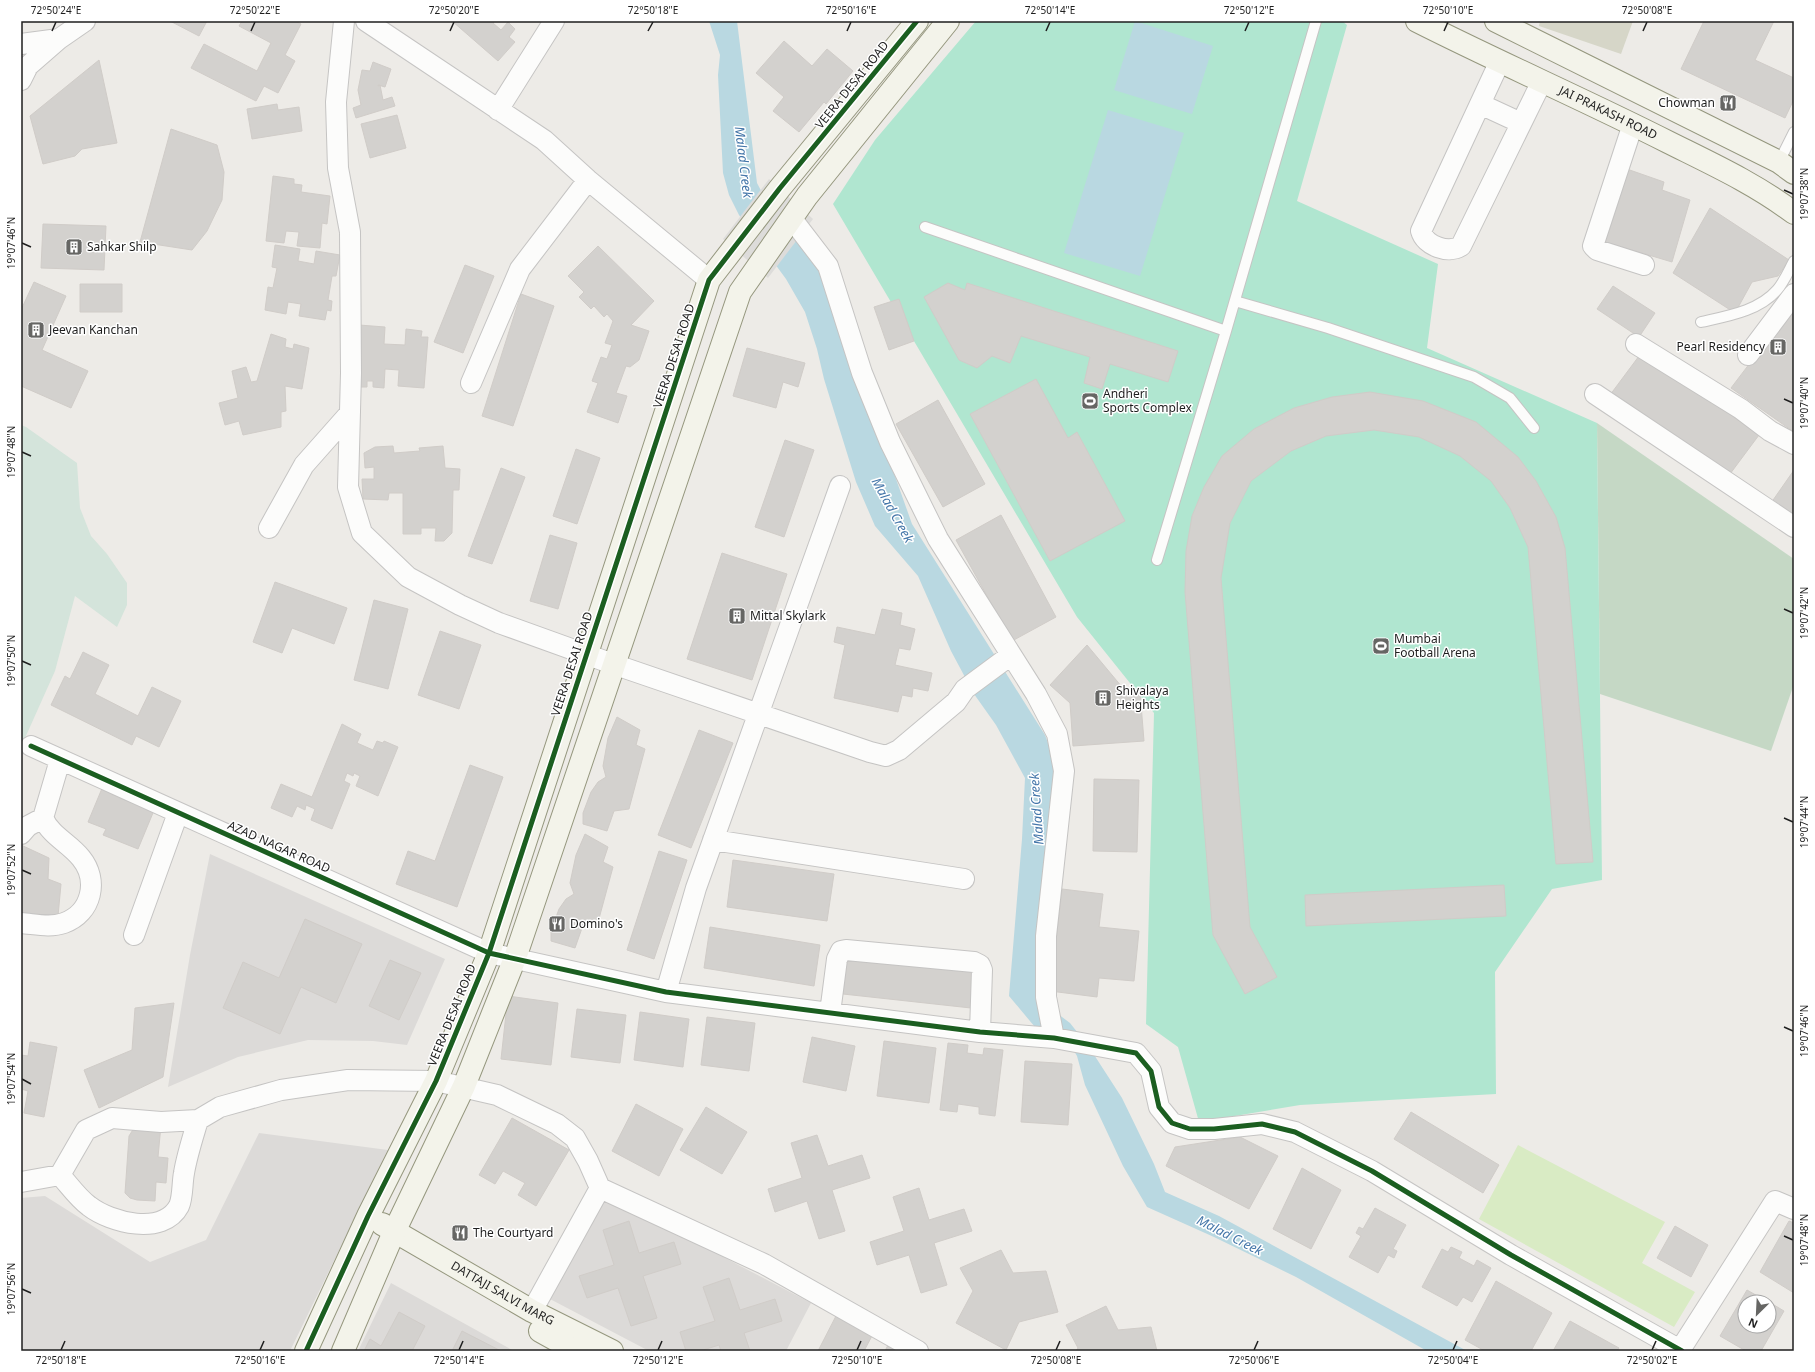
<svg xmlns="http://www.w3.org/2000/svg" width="1815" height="1372" viewBox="0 0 1815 1372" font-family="'Noto Sans',sans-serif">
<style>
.residential{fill:#dcdad8}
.construction{fill:#d6d6c8}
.grass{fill:#d9ebc4}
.wetland{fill:#d4e4db}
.cemetery{fill:#c5d8c5}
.pitch{fill:#b0e6d0}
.water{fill:#b9d8e1}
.pier{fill:#dddcda}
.building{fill:#d3d1ce;stroke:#d0ccc8}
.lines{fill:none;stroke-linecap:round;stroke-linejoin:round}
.lane-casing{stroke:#c5c4c3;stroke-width:12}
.street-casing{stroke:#c5c4c3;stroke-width:22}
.secondary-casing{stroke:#95977e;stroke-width:24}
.lane{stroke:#fcfcfb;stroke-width:10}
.street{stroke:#fcfcfb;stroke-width:20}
.secondary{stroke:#f3f3ea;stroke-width:22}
.cycleway-casing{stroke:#fff;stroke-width:8}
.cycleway{stroke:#1b5e20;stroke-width:5}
.ticks{fill:none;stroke:#1e1e1e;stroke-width:1.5}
.labels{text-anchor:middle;stroke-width:3;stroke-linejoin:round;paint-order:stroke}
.street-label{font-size:12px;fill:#1e1e1e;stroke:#fff}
.poi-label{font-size:12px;fill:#1e1e1e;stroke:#fff;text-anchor:start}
.water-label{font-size:13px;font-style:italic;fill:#4476a9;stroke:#fff}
.neatline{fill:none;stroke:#1e1e1e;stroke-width:1.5}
.ticks-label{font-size:10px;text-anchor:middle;fill:#1e1e1e}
</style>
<rect width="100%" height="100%" fill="#edebe7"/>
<path class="residential" d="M210,854L445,959L407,1045L373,1041L308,1040L238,1057L168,1087L190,955Z
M259,1133L388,1150L290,1351H21V1198L45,1196L150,1262L206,1240Z
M605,1195L811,1303L786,1351H649L550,1299Z
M391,1283L514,1351H358Z"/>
<path class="construction" d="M1540,21H1633L1621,54L1539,26Z"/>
<path class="grass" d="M1518,1145L1665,1222L1642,1263L1695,1292L1674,1327L1479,1219Z"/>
<path class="wetland" d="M21,425L26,427L77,463L80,508L91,536L107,554L127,583V605L117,627L75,596L55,671L21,747Z"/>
<path class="cemetery" d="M1597,423L1794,559V684L1771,751L1600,694Z"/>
<path class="pitch" d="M976,21H1342L1347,25L1297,201L1438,264L1427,348L1597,423L1602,880L1552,889L1495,972L1496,1094L1300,1105L1199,1122L1178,1047L1146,1024L1154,713L1077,617L833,204L875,140Z"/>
<path class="water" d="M709,21H737L757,183L773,213L821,264L847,341L912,524L1045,735L1057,767L1038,999L1070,1023L1089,1047L1122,1098L1154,1164L1165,1192L1219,1216L1467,1351H1427L1296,1277L1214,1237L1147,1207L1123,1166L1085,1085L1077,1056L1070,1044L1040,1033L1009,996L1022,839L1025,778L996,725L974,694L951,651L918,576L875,526L856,482L824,379L817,349L805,312L786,279L739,215L729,195L723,173L718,75L720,55Z
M1135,21L1213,46L1192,114L1114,90Z
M1108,110L1184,133L1140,276L1064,253Z"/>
<path class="pier" d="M769,179L813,219L768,278L723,239Z"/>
<path class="building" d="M170,21H207L199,36Z
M242,21H295L301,24L285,55L295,61L278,93L264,86L256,101L191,68L204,44L257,71L271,43L239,26Z
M452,21H495L493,23L501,30L508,22L515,29L509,37L515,42L498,61Z
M1704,21H1774L1755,60L1794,78V99L1785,118L1681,69Z
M784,41L812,66L827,49L853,71L826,104L824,102L799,132L773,111L784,97L756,73Z
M99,60L117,143L82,149L75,156L43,164L30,116Z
M373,62L391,69L385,87L378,85V86L380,85L383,100L392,97L395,106L356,118L353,108L361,105L358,90L362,70L370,71Z
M277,104L278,110L299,107L302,131L252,139L247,109Z
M397,115L406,148L370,158L361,124Z
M171,129L217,145L224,172L222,200L207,231L192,250L140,242Z
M1624,168L1664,182L1662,190L1690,200L1672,262L1602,241Z
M273,176L294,179V184L302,185L301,192L330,196L327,224L322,223L320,248L297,246L299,232L286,231L284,243L266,241Z
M1710,208L1789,260L1778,276L1752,282L1735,313L1673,273Z
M43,224L106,226L104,270L41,268Z
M275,245L300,249L298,261L314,264L316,251L340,255L336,276H332L328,300L332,301L331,311L327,310L325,320L299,316L301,304L288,302L286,314L265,310L268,287L273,288L277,268L272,267Z
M598,246L654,301L631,325L649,331L639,360L630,367L626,366L616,393L627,396L618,423L587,412L598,383L592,381L601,357L607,359L612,345L605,343L613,321L607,314L604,317L594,306L591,309L579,297L584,292L568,276Z
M465,265L494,276L463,353L434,342Z
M34,282L66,296L42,350L88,371L71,408L21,386V310Z
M948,283L965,290L967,283L1178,351L1168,382L1110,364L1102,389L1084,383L1090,357L1021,336L1010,363L992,356L977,368L959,360L924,297Z
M80,284H122V312H80Z
M1613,286L1655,313L1639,337L1597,309Z
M521,294L554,306L513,426L482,416Z
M899,299L914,341L889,350L874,307Z
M1794,305V432L1731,388Z
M359,325L385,327L384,344L405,345L406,329L422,331L421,337H428L424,388L398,386L399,370L385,369L384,388L373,387V381H367V387H360L361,340H358Z
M271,334L286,339L285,347L293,349L294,344L309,348L302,389L285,386L286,411L281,412V427L243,435L239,421L225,425L219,403L238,398L232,371L246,367L251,382L257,381Z
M747,348L805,363L798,387L783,382L776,408L733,396Z
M1642,352L1759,435L1727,478L1610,395Z
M1036,379L1068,438L1077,432L1125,521L1050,561L970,414Z
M1370,392L1423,401L1476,422L1518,457L1536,481L1556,517L1565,548L1593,862L1556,864L1528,547L1510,508L1491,481L1460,456L1419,437L1374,430L1326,436L1291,451L1251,481L1230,523L1221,578L1250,927L1277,977L1245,994L1213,935L1185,592L1186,551L1192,516L1204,487L1222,456L1254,429L1294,408L1332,397Z
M938,400L985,484L943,507L896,424Z
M785,440L814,450L784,537L755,527Z
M393,446L394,453L420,451L419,448L443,446L445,468L460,469L459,490H453L452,533L444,541H435L436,528H421V534H403V493H389L388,500L363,499L362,479H374V467L365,468L364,453L375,447Z
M576,449L600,458L577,524L553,516Z
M501,468L525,477L492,564L468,556Z
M1794,470V519L1771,503Z
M1001,515L1056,617L1012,641L956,540Z
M550,535L577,543L558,609L530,601Z
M722,553L787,574L752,680L687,659Z
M275,582L347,608L334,644L292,628L282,653L253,642Z
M374,600L408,609L388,689L354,680Z
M882,609L902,613L900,625L915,629L910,650L899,648L895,665L932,673L928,691L913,688L912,697L902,695L898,712L834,698L845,645L834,642L837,627L875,635Z
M440,631L481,645L459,709L418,695Z
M1087,645L1127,693L1140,692L1144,741L1073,746L1070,703L1050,685Z
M83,652L109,665L95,694L138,716L152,687L181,701L159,747L136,736L132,745L51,705L65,676L70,679Z
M617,717L640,730L636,745L645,749L629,809L614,811L607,831L583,824V813L591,792L598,782L606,777L603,766L608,738Z
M342,724L361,734L357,743L373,750L377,741L383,743L384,741L398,747L378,796L356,786L360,776L354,773L353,776L347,773L344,781L350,784L332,829L311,820L315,809L306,805L305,810L297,806L292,817L271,808L281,784L312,797Z
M699,730L733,743L691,848L658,835Z
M470,765L503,777L457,907L396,884L408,851L435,861Z
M1094,779L1139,780L1137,852L1093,851Z
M103,786L113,790L111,794L140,806L155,808L138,849L103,835L106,829L88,822Z
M585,834L608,847L603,862L613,867L597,926L582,928L575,948L551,941V931L559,909L566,899L574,894L570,883L576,855Z
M21,845L49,858L48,879L61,884L58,916H21Z
M659,851L687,860L654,959L627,950Z
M733,860L834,874L827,921L727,907Z
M1504,885L1506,916L1306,926L1305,895Z
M1062,889L1103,894L1099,927L1139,931L1134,981L1099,978L1097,997L1050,991Z
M305,919L362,944L336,1003L301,987L280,1034L223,1008L243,962L279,978Z
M710,927L820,945L814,986L704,968Z
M846,955L974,971L971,1008L843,994Z
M390,960L421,973L399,1020L369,1006Z
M508,996L558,1003L551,1065L501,1059Z
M174,1003L163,1077L99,1108L84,1070L132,1050L135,1008Z
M577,1009L626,1015L620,1063L571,1057Z
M640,1012L689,1019L683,1067L634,1060Z
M707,1017L755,1023L749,1071L701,1065Z
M812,1037L855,1046L846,1091L803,1082Z
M884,1041L936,1048L929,1103L877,1096Z
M30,1042L57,1047L44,1117L24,1113L28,1091L21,1089V1055L28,1056Z
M948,1043L968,1045L967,1053L983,1055L984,1048L1003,1050L995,1116L979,1114V1107L958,1104L957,1112L940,1110Z
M1025,1061L1072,1064L1068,1125L1021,1122Z
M636,1104L683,1129L659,1176L612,1151Z
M706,1107L747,1132L722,1174L680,1150Z
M1411,1112L1499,1165L1483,1193L1394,1139Z
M512,1118L569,1150L536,1206L518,1195L525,1183L503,1171L495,1184L479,1175Z
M161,1125L158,1157L168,1158L166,1183L156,1182L155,1201L137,1200L130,1198L125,1193L129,1136L134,1128Z
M817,1135L828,1166L862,1155L870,1178L832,1190L845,1231L819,1239L807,1201L775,1212L768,1189L802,1178L791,1143Z
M1240,1137L1278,1156L1249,1209L1166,1166L1175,1147Z
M1302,1168L1341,1190L1311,1249L1273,1229Z
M919,1188L929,1220L964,1209L972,1231L934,1243L947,1285L921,1293L909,1255L877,1265L870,1242L904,1231L893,1197Z
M1375,1208L1406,1225L1393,1249L1397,1251L1394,1258L1388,1255L1378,1273L1349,1257L1361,1236L1356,1233L1359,1227L1363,1229Z
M629,1221L639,1253L674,1242L681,1264L643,1276L657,1318L631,1326L618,1288L587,1298L579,1276L614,1265L603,1230Z
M1789,1221L1794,1223V1293L1760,1272Z
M1675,1226L1708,1245L1691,1277L1657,1258Z
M1451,1247L1462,1252L1459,1258L1474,1266L1477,1260L1491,1268L1472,1302L1463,1297L1457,1306L1422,1287L1442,1249L1448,1252Z
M1001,1250L1013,1273L1046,1271L1058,1312L1019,1322L1006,1350L956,1323L973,1291L960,1268Z
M729,1278L740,1310L775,1299L782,1321L744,1333L750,1351H721L719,1345L700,1351H686L680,1332L715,1321L703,1287Z
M1496,1281L1552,1313L1531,1351H1485L1465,1340Z
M1747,1290L1768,1302H1745V1326H1769V1302L1784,1311L1761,1351H1746L1720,1336Z
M1106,1306L1118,1330L1151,1327L1157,1351H1076L1078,1348L1066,1325Z
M399,1312L425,1326L412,1351H364L370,1339L381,1346Z
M837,1314L874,1332L864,1351H818Z
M1570,1321L1619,1348L1617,1351H1553Z
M462,1331L501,1351H452Z
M889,1343L905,1351H885Z"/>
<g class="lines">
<g class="lane-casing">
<path id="lane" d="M1779,162L1794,132
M925,227L1226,331
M1235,301L1328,328L1474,377L1510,398L1534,428
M1701,322C1727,316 1759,311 1777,290C1784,282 1789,270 1794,261
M1157,560L1226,331L1316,21"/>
</g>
<g class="street-casing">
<path id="street" d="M344,21L336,102L338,168L350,232L351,373L348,487L362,533L408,577L460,605L499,623L613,664L870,752L886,756L899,750L956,702L965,689L1011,655
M366,21L544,140L588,180L709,280
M21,44L59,39
M1500,61L1421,231C1425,246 1448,254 1461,246L1542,81
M21,80L28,66L59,39L85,21
M1480,104L1521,123
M498,110L554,21
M1633,124L1593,246L1597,250L1644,265
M792,219L828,266L862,373L890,442L938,539L1036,694L1057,734L1064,771L1046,936V997L1054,1038
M1636,344L1741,409L1770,431L1794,444
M1748,355L1794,294
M471,383L520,269L588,180
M1595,394L1794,527
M269,528L304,465L350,413
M31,746L489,953L666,992L980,1032L1054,1038L1136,1053L1151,1071L1159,1107L1172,1123L1190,1129H1214L1262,1124L1295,1132L1372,1171L1511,1255L1682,1351
M21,834L28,826L43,818
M713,840L964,879
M21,923C35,924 50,928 64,923C92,913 99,880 81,858C69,843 51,836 43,818L60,760
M134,935L178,813
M666,992L696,888L840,486
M830,1013L837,959L841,951L846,950L974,962L980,965L982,970L980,1032
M60,1175C69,1185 78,1198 89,1206C111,1223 163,1236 179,1206C183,1197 182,1183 184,1173C187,1155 193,1137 198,1120
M21,1182L60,1175L86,1130L112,1118L161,1122L198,1120L220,1107L281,1090L348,1080L436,1081L497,1095L557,1124L575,1138L588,1161L600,1188
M532,1311L600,1188L764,1264L918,1351
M1680,1350L1775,1201L1794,1209"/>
</g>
<g class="secondary-casing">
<g id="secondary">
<path id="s1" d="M1417,21C1500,63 1585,100 1668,142C1712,164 1754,183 1794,213"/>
<path d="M1496,21L1779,162L1794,173"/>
<path id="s2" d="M382,1224L532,1311L612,1351"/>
<path d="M540,1331L576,1351"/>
<path d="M306,1351L368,1216L436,1081L489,953L709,280L780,188L917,21"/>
<path d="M343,1351L394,1232L464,1086L515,958L740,292L807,196L948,21"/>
</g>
</g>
<use href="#lane" class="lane"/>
<use href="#street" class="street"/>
<use href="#secondary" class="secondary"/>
<g class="cycleway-casing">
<path id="cycleway" d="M31,746L489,953L666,992L980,1032L1054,1038L1136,1053L1151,1071L1159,1107L1172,1123L1190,1129H1214L1262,1124L1295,1132L1372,1171L1511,1255L1682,1351
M306,1351L368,1216L436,1081L489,953L709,280L780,188L917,21"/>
</g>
<use href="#cycleway" class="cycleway"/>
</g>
<path class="ticks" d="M52,31L56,22M251,31L255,22M450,31L454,22M648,31L653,22M847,31L851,22M1046,31L1050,22M1245,31L1249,22M1444,31L1448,22M1643,31L1647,22M1784,190L1793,194M22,243L31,247M1784,399L1793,403M22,452L31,456M1784,609L1793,613M22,661L31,665M1784,818L1793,822M22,870L31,874M1784,1027L1793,1031M22,1079L31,1084M1784,1236L1793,1240M22,1289L31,1293M61,1350L65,1341M260,1350L264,1341M459,1350L463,1341M658,1350L662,1341M857,1350L861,1341M1056,1350L1060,1341M1254,1350L1258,1341M1453,1350L1457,1341M1652,1350L1656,1341"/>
<defs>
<g id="restaurant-square" transform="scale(0.9)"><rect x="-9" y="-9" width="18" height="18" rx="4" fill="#666664" stroke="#fff"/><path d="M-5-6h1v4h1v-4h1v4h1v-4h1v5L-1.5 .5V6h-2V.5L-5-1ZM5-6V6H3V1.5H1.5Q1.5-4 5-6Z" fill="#fff"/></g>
<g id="building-square" transform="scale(0.9)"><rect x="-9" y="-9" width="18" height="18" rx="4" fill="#666664" stroke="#fff"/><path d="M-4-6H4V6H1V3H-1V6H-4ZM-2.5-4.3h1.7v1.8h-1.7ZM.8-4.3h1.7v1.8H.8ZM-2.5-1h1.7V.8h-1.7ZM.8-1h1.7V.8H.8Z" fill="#fff"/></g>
<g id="stadium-square" transform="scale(0.9)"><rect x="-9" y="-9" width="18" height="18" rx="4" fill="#666664" stroke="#fff"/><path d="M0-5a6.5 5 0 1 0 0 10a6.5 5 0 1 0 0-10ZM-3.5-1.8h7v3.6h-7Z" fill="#fff"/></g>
</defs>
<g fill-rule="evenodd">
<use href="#restaurant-square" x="1728" y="103"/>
<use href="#building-square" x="74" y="247"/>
<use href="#building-square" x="36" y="330"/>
<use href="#building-square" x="1778" y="347"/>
<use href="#stadium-square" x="1090" y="401"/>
<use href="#building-square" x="737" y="616"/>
<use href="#stadium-square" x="1381" y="646"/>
<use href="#building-square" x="1103" y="698"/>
<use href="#restaurant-square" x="557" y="924"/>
<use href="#restaurant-square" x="460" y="1233"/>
</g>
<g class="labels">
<g class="street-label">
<text transform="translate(852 85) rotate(-51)" y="4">VEERA DESAI ROAD</text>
<text dy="4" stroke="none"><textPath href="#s1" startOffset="212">JAI PRAKASH ROAD</textPath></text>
<text transform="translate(674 356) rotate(-72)" y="4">VEERA DESAI ROAD</text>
<text transform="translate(572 664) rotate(-72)" y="4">VEERA DESAI ROAD</text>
<text transform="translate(279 847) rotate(24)" y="4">AZAD NAGAR ROAD</text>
<text transform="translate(452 1015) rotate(-68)" y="4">VEERA DESAI ROAD</text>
<text dy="4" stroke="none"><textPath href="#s2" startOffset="139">DATTAJI SALVI MARG</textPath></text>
</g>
<g class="poi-label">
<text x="1715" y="107" text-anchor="end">Chowman</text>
<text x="87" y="251">Sahkar Shilp</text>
<text x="49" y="334">Jeevan Kanchan</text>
<text x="1765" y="351" text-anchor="end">Pearl Residency</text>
<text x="1103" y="398">Andheri<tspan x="1103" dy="14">Sports Complex</tspan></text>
<text x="750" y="620">Mittal Skylark</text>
<text x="1394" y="643">Mumbai<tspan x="1394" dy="14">Football Arena</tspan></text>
<text x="1116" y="695">Shivalaya<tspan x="1116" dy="14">Heights</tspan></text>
<text x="570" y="928">Domino's</text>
<text x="473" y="1237">The Courtyard</text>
</g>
<g class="water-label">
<text transform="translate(744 162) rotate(83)" y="5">Malad Creek</text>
<text transform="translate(893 510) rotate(61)" y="5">Malad Creek</text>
<text transform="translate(1036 809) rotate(-94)" y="5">Malad Creek</text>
<text transform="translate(1230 1235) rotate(27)" y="5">Malad Creek</text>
</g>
</g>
<rect width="1815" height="1372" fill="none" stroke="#ffffff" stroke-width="44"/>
<g transform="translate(1757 1314) rotate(204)"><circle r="19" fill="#ffffff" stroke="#a5a5a5"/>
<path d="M0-3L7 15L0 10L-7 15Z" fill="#666664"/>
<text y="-6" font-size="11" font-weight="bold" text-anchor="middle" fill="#1e1e1e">N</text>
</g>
<rect x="22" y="22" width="1771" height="1328" class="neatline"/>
<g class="ticks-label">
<text x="56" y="14">72°50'24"E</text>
<text x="255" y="14">72°50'22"E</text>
<text x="454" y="14">72°50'20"E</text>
<text x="653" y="14">72°50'18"E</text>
<text x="851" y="14">72°50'16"E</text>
<text x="1050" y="14">72°50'14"E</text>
<text x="1249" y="14">72°50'12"E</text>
<text x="1448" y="14">72°50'10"E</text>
<text x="1647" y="14">72°50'08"E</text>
<text transform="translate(1804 194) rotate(-90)" y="4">19°07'38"N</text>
<text transform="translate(11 243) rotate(-90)" y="4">19°07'46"N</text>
<text transform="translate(1804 403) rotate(-90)" y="4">19°07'40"N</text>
<text transform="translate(11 452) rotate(-90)" y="4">19°07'48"N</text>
<text transform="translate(1804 613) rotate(-90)" y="4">19°07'42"N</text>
<text transform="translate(11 661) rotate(-90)" y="4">19°07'50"N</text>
<text transform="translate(1804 822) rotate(-90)" y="4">19°07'44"N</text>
<text transform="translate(11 870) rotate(-90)" y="4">19°07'52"N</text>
<text transform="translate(1804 1031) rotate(-90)" y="4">19°07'46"N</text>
<text transform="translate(11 1079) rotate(-90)" y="4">19°07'54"N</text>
<text transform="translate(1804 1240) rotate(-90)" y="4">19°07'48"N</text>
<text transform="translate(11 1289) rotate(-90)" y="4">19°07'56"N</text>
<text x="61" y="1364">72°50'18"E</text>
<text x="260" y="1364">72°50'16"E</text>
<text x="459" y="1364">72°50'14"E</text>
<text x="658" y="1364">72°50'12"E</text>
<text x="857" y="1364">72°50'10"E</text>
<text x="1056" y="1364">72°50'08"E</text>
<text x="1254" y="1364">72°50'06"E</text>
<text x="1453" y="1364">72°50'04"E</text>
<text x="1652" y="1364">72°50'02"E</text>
</g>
</svg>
